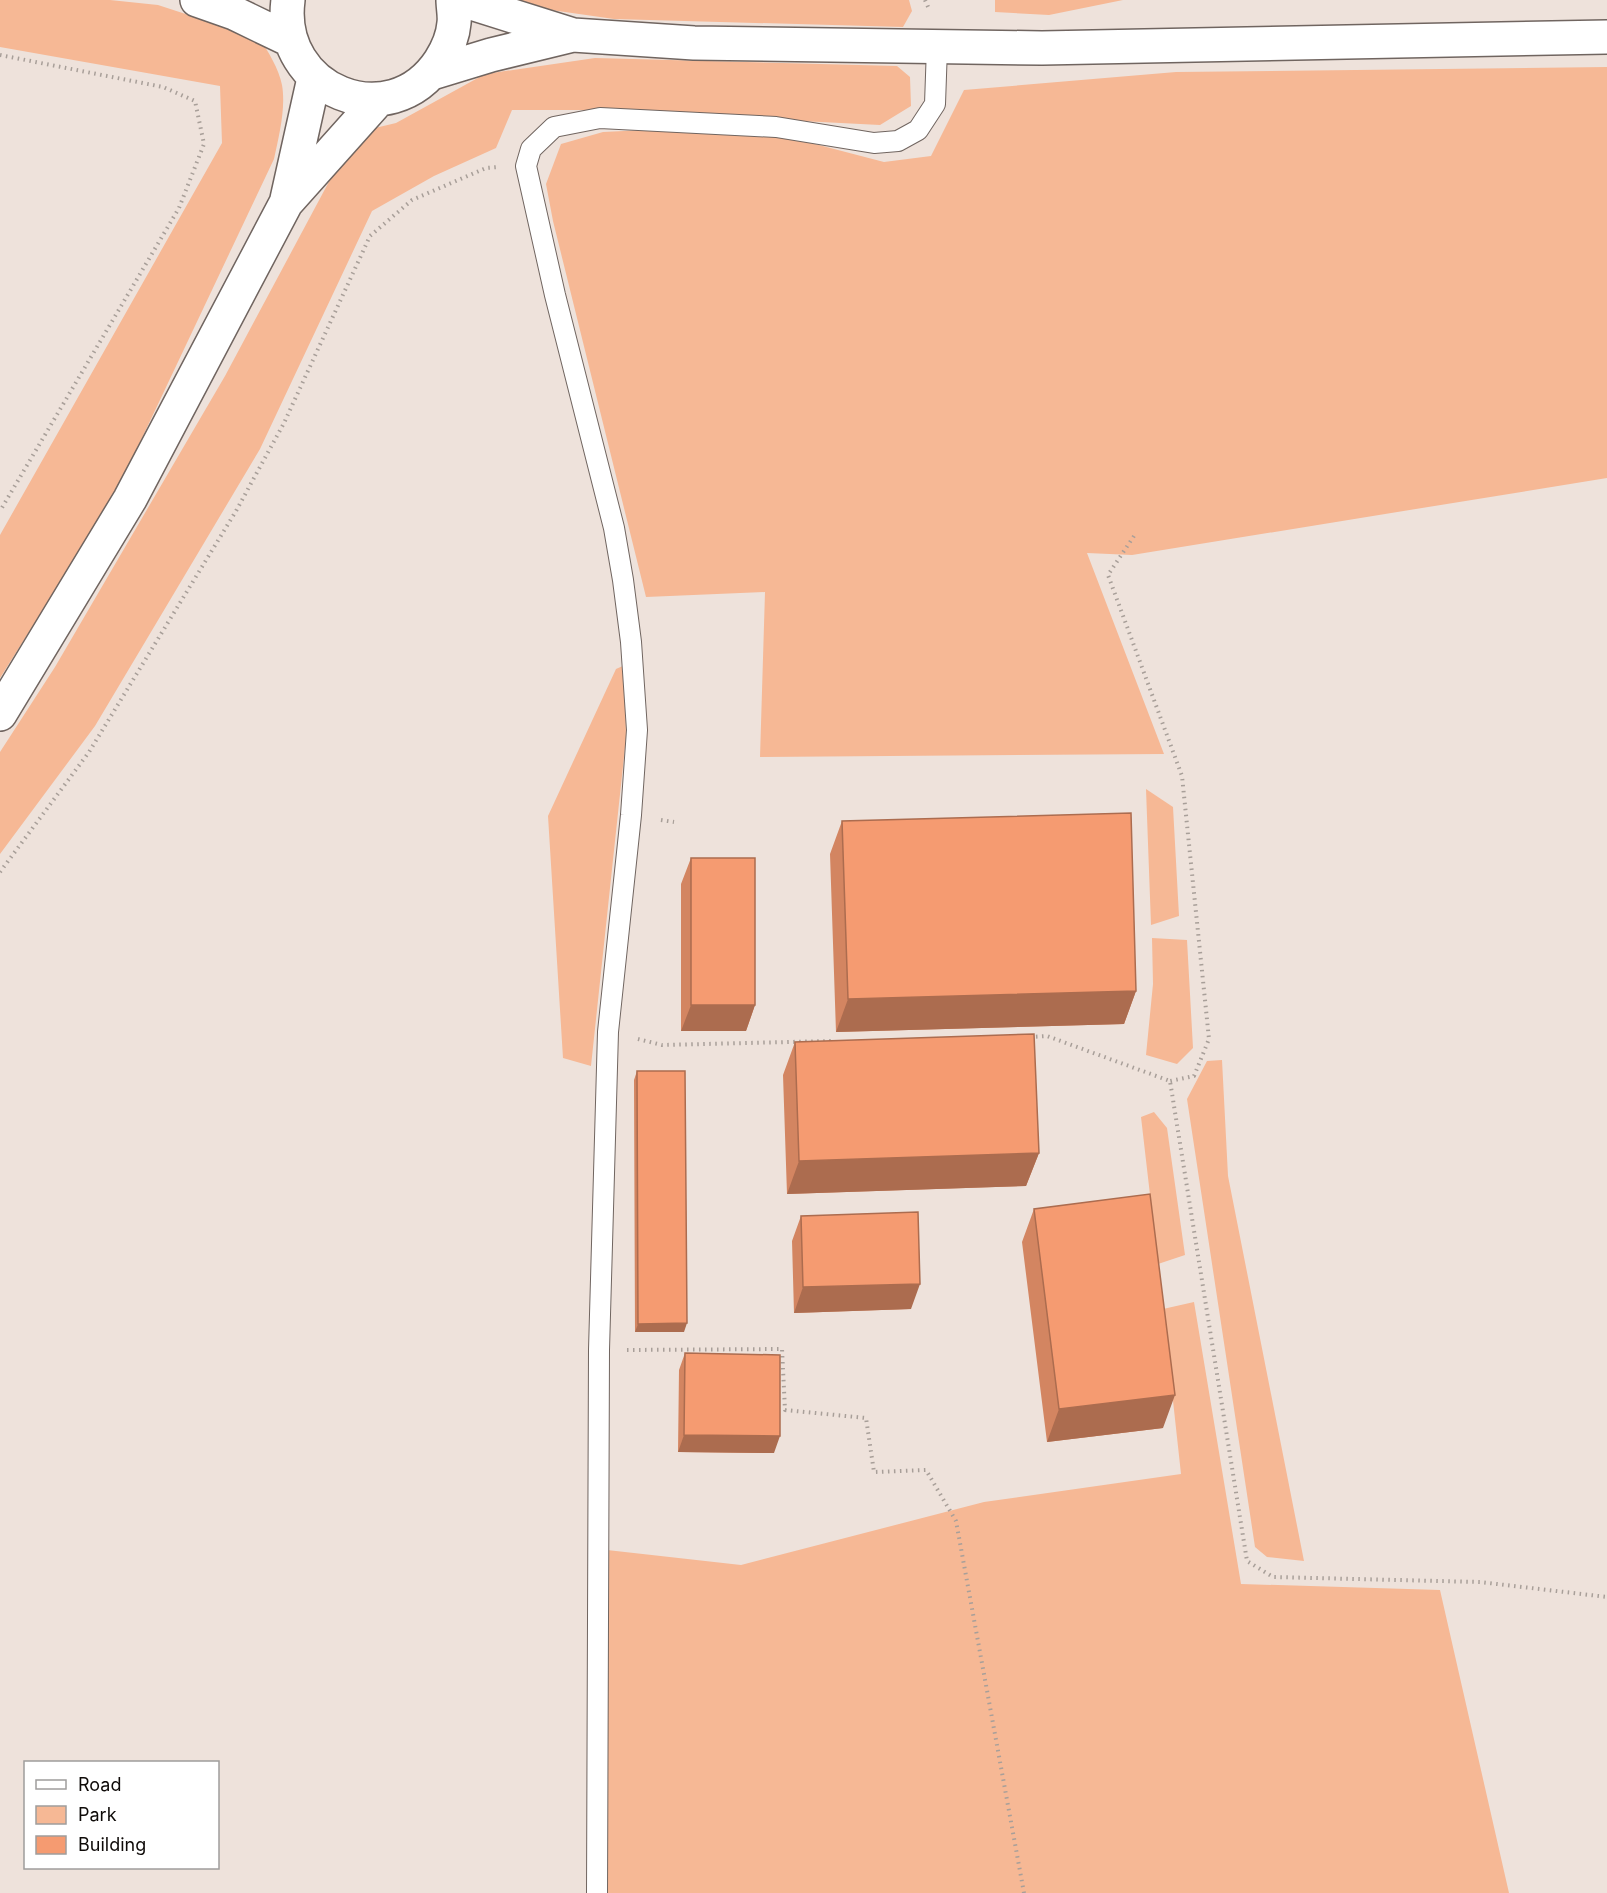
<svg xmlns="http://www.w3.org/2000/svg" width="1607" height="1893" viewBox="0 0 1607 1893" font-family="Inter,sans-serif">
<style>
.green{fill:#f6b895}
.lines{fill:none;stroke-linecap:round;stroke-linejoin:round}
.lane-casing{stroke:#706560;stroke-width:22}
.secondary-casing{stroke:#706560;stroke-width:36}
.path{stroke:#a89f99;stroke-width:4;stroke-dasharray:1.5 4.5;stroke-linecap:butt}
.lane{stroke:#fff;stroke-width:20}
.secondary{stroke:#fff;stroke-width:33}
.wall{fill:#d38561}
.shaded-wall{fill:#ac6c4f}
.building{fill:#f59b71;stroke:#ac6c4f;stroke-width:1.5}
</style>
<rect width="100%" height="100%" fill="#eee2db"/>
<path class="green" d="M0,0H110L158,5L259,38C268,51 279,69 282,85C286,108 279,136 274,159L115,495L0,678V535L222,143L220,86L0,47Z
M518,0H909L912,11L903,27L614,19L537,8Z
M995,0H1123L1049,15L995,12Z
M595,58L897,66L910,77L911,106L880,125L585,110H512L496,148L434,176L372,211L260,449L95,726L0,854V752L55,667L225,376L332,176L375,128L396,123L485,74Z
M1607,67V478L1132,555L1087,553L1164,754L760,757L765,592L646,597L553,221L546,184L561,144L603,132L687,128L792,138L884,162L931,156L964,90L1176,72Z
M625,665L626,738L591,1066L563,1058L548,816L616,669Z
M1146,789L1173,807L1179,916L1151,925Z
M1152,938L1187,940L1193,1048L1177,1064L1146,1055L1153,984Z
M1222,1060L1228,1176L1304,1561L1267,1557L1255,1547L1187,1099L1207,1061Z
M1154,1112L1167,1128L1185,1255L1158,1264L1141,1117Z
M1194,1302L1241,1584L1440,1590L1509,1893H605L607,1550L741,1565L984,1502L1181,1474L1163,1309Z"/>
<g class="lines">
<g class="lane-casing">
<path id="lane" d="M597,1893L599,1350L608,1032L631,815L637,730L631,642L623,580L614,528L555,295L526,166L531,149L554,127L600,118L776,127L874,143L898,141L918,130L935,104L937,47"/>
</g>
<g class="secondary-casing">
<path id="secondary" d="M197,0L234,13L290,40
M288,0C276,91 390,137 440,61C447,50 453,36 454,23C455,16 453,7 453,0
M462,0L573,35L694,43L1042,48L1607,37
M432,73L491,55L573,35
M287,199L314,78
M0,714L130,499L286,203L379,99"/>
</g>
<path class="path" d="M925,0L929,9
M0,55L163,87L195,101L204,144L179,208L0,511
M1134,536L1108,575L1182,776L1209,1039L1194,1076L1170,1081
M661,820L674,822
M0,872L89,752L236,511L284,423L370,236L412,200L486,168L498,167
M1030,1037L1047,1036L1170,1081L1247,1561L1273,1577L1480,1582L1607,1597
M638,1039L662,1045L831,1041
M627,1350L782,1349L785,1410L866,1418L874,1472L926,1470L956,1521L1024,1893"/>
<use href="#lane" class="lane"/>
<use href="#secondary" class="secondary"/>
</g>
<path class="wall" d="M842,821L1136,991L1124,1024L836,1032L830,854Z
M691,858L755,1005L746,1031H681V884Z
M795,1042L1039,1153L1026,1186L787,1194L783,1075Z
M637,1071L684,1332H635L634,1080Z
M1034,1209L1163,1428L1047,1442L1022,1242Z
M801,1216L911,1309L794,1313L792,1241Z
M685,1353L774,1453L678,1452L679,1370Z"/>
<path class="shaded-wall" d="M1136,991L1124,1024L836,1032L848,999Z
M691,1005H755L746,1031H681Z
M1039,1153L1026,1186L787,1194L799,1161Z
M920,1284L911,1309L794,1313L803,1287Z
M687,1323L684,1332H635L638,1324Z
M1175,1395L1163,1428L1047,1442L1059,1409Z
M684,1435L780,1436L774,1453L678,1452Z"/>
<path class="building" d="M1131,813L1136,991L848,999L842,821Z
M691,858H755V1005H691Z
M1034,1034L1039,1153L799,1161L795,1042Z
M637,1071H685L687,1323L638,1324Z
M1150,1194L1175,1395L1059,1409L1034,1209Z
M918,1212L920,1284L803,1287L801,1216Z
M685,1353L780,1355V1436L684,1435Z"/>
<rect x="24" y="1761" width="195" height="108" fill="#ffffff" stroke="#9f9d9c" stroke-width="1.5"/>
<rect x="36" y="1780" width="30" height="9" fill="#ffffff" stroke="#9f9d9c" stroke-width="1.5"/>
<text x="78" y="1791" font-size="18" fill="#0e0a08">Road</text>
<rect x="36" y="1806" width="30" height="18" fill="#f6b895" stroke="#9f9d9c" stroke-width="1.5"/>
<text x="78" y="1821" font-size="18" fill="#0e0a08">Park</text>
<rect x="36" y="1836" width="30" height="18" fill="#f59b71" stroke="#9f9d9c" stroke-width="1.5"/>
<text x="78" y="1851" font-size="18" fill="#0e0a08">Building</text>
</svg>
